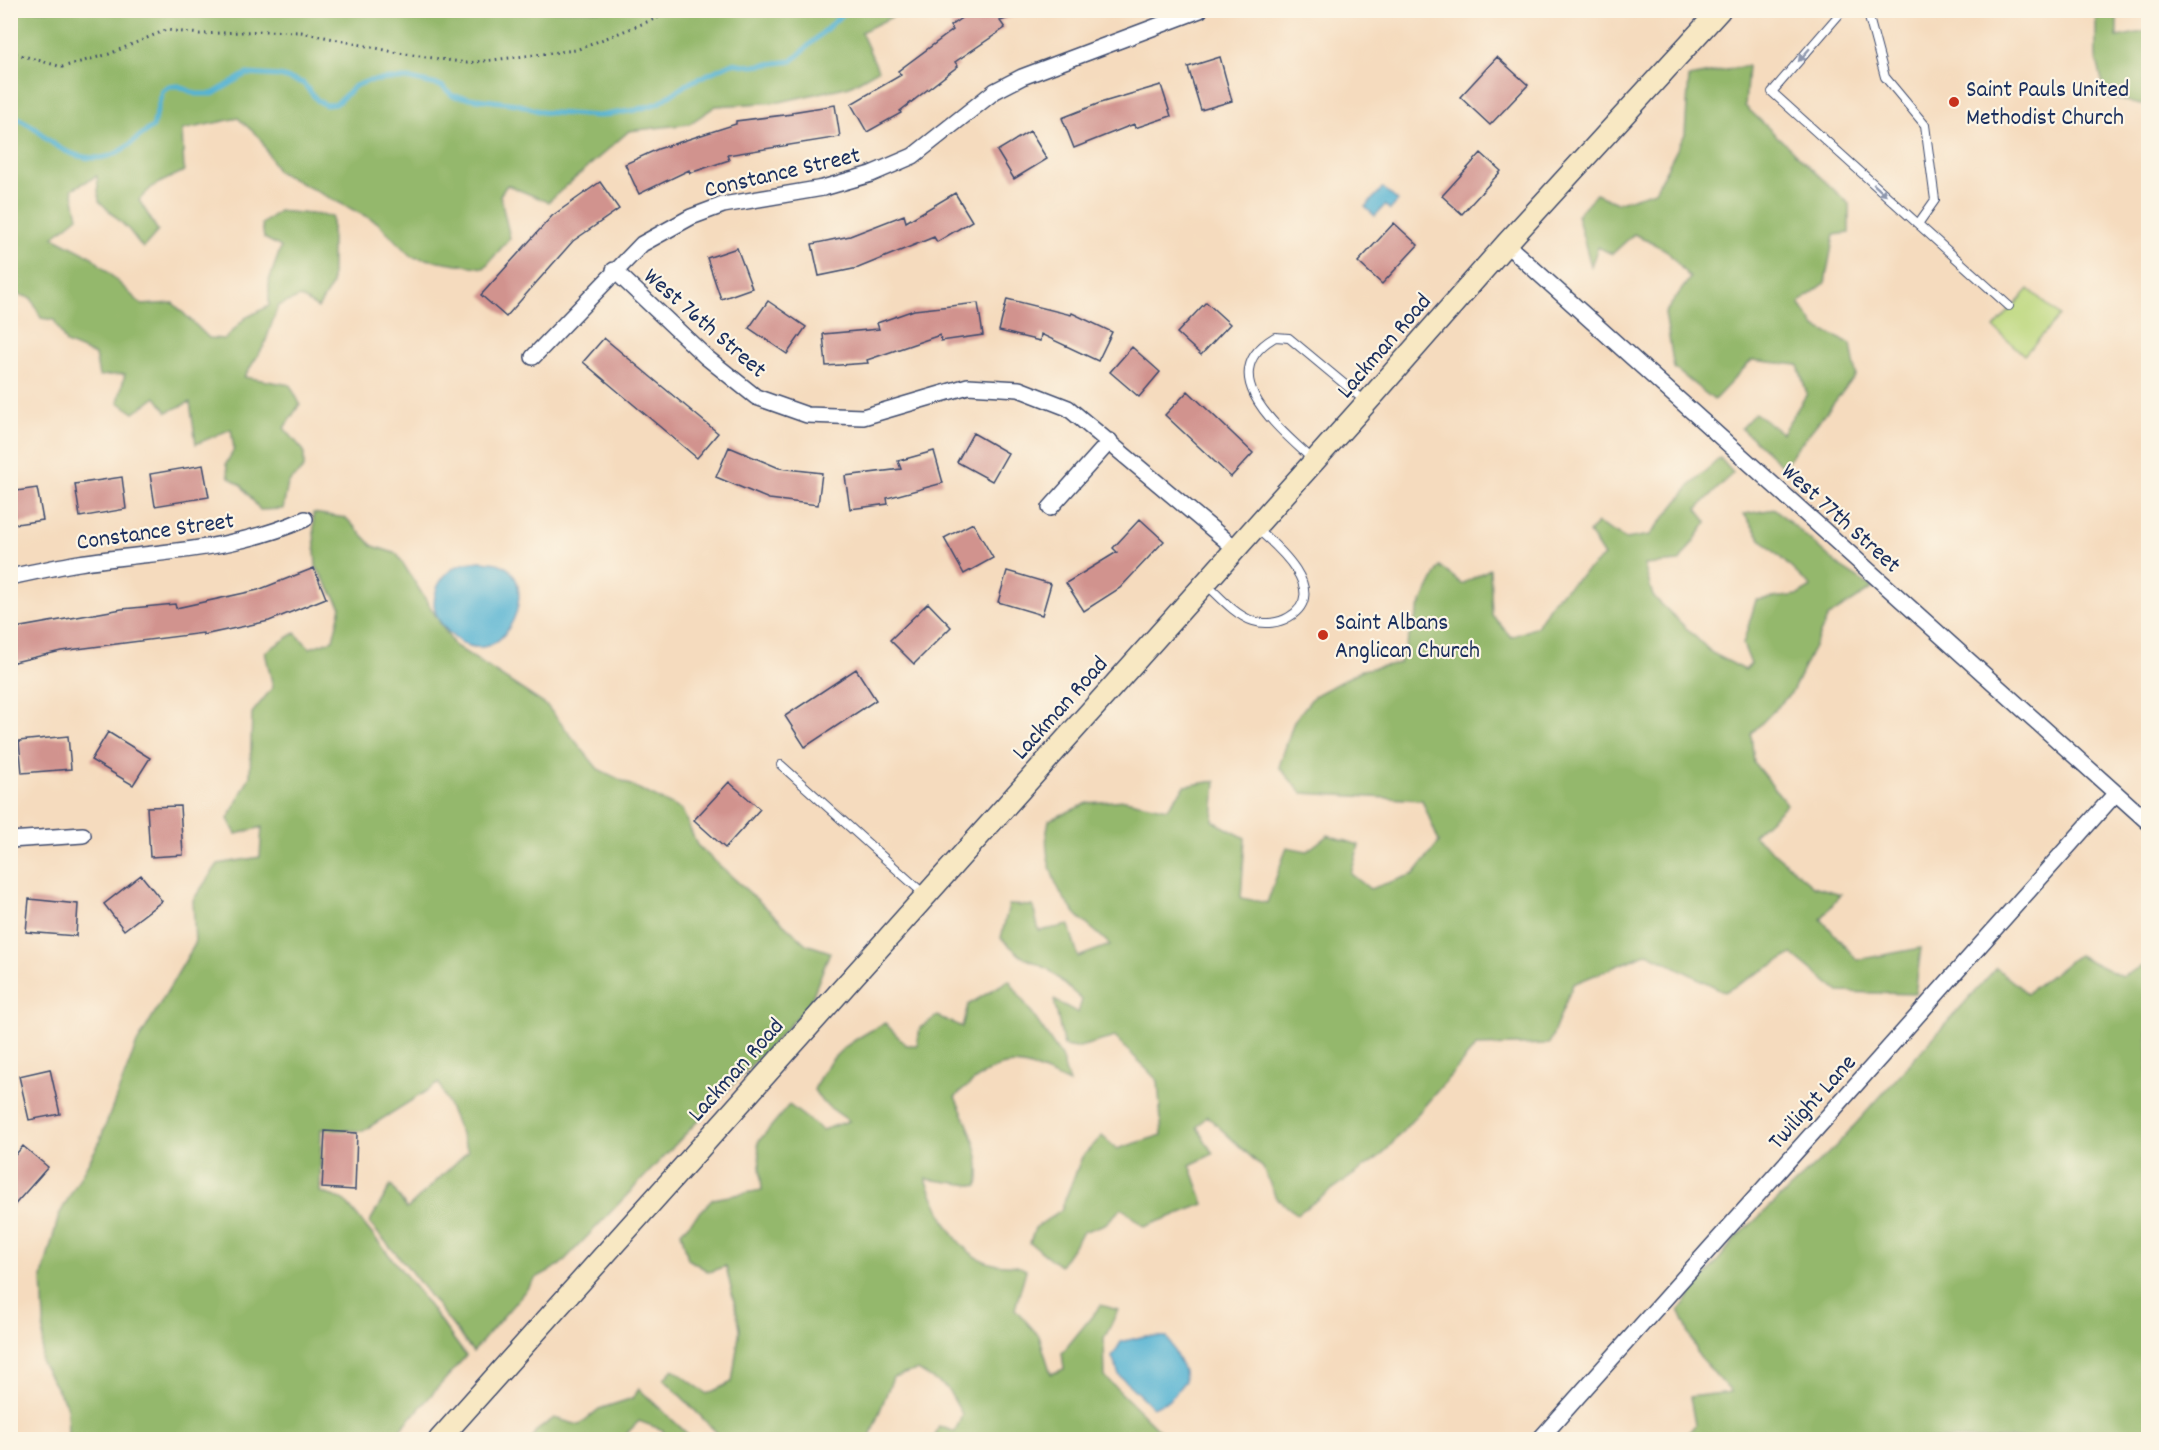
<svg xmlns="http://www.w3.org/2000/svg" width="2159" height="1450" viewBox="0 0 2159 1450" font-family="Dekko,sans-serif">
<style>
.green{fill:#bbd77c;stroke:#6b836d;stroke-width:1.5}
.forest{fill:#94b86c;stroke:#587465;stroke-width:1.5}
.water{fill:#55b3d3;stroke:#387198;stroke-width:1.5}
.lines{fill:none;stroke-linecap:round;stroke-linejoin:round}
.stream{stroke:#55b3d3;stroke-width:5}
.building{fill:#d1938e}
.service-casing{stroke:#3c496c;stroke-width:10}
.minor-casing{stroke:#3c496c;stroke-width:18}
.secondary-casing{stroke:#3c496c;stroke-width:24}
.path{stroke:#3c496c;stroke-width:3;stroke-dasharray:1.5 4.5;stroke-linecap:butt}
.service{stroke:#fff;stroke-width:8}
.minor{stroke:#fff;stroke-width:15}
.secondary{stroke:#f8e8c3;stroke-width:21}
.oneway{fill:#8d97ae}
.poi-dot{fill:#c8321e;stroke:#fcf5e5;stroke-width:2}
.labels{text-anchor:middle;stroke-width:4.5;stroke-linejoin:round;paint-order:stroke}
.poi-label{font-size:24px;fill:#1b2f5e;stroke:#fcf5e5;text-anchor:start}
.street-label{font-size:24px;fill:#1b2f5e;stroke:#fcf5e5}
</style>
<rect width="100%" height="100%" fill="#fcf5e5"/>
<filter id="ink" filterUnits="userSpaceOnUse"><feTurbulence type="fractalNoise" baseFrequency=".0167" numOctaves="2"/><feDisplacementMap in="SourceGraphic" scale="12" xChannelSelector="R" yChannelSelector="G"/><feConvolveMatrix kernelMatrix="1 2 1 2 8 2 1 2 1" color-interpolation-filters="sRGB"/></filter>
<filter id="wash" filterUnits="userSpaceOnUse"><feTurbulence type="fractalNoise" baseFrequency=".008" numOctaves="4" result="noise"/><feDisplacementMap in="SourceGraphic" scale="24" xChannelSelector="R" yChannelSelector="G"/><feGaussianBlur stdDeviation="1.35" result="paint"/><feColorMatrix in="noise" values="0 0 0 0 0 0 0 0 0 0 0 0 0 0 0 0 0 1.4 0 .05"/><feComposite in="paint" operator="in"/></filter>
<g filter="url(#wash)">
<rect width="100%" height="100%" fill="#f5dbbe"/>
<path class="green" d="M2029,289L2060,316L2024,355L1994,328Z"/>
<path class="forest" d="M10,11L11,10L904,11L861,32L878,70L850,86L780,102L716,106L689,124L629,131L548,202L507,185L500,195L510,238L484,268L412,257L377,222L277,171L260,138L238,118L182,130L184,171L153,186L139,200L158,231L143,248L129,230L99,201L97,176L72,189L78,217L53,237L92,257L142,305L173,303L209,338L225,339L245,318L269,306V281L281,247L264,238L262,224L279,211L332,216V285L318,308L300,297L278,306L264,346L244,377L290,385L300,404L284,428L304,451V468L288,483L283,509L260,510L242,486L229,477L226,464L234,449L231,429L196,444L190,402L167,412L156,397L134,413L118,402L125,374L99,376L95,355L66,343L54,320L41,318L31,298L12,293Z
M922,11H951L949,14L927,18Z
M2096,11H2117V37L2148,31V102L2145,105L2106,97L2096,56Z
M1748,66L1745,106L1849,204V233L1834,235L1825,283L1799,303L1815,327L1851,344L1856,375L1783,466L1741,428L1755,413L1782,433L1807,394L1798,365L1752,360L1714,400L1674,368L1665,313L1690,278L1666,250L1634,234L1612,254L1598,247L1591,266L1577,215L1596,194L1617,203L1655,191L1685,134L1689,77Z
M1720,458L1733,473L1697,509L1707,522L1679,562L1644,565L1653,596L1712,653L1745,670L1751,664L1743,644L1756,600L1798,595L1811,587L1761,539L1744,514L1775,509L1842,568L1873,588L1828,617L1792,692L1751,734L1754,763L1787,804L1753,835L1813,886L1841,894L1821,919L1857,960L1921,948L1915,994L1839,992L1792,954L1725,992L1648,953L1573,984L1549,1044L1476,1046L1383,1154L1297,1214L1276,1198L1263,1168L1207,1116L1197,1127L1213,1154L1190,1165L1204,1204L1144,1227L1122,1208L1105,1224L1083,1232L1060,1266L1030,1243L1035,1228L1061,1210L1082,1157L1102,1136L1117,1149L1162,1135L1158,1081L1115,1037L1076,1048L1064,1046L1054,1000L1078,1013L1082,1000L1048,969L1021,956L1001,938L1009,905L1033,906L1039,931L1069,925L1078,957L1110,945C1100,934 1086,925 1076,914C1053,889 1041,852 1049,820L1088,803L1125,800L1167,809L1185,786L1216,781L1213,821L1245,838L1241,898L1267,903L1287,847L1307,851L1328,835L1359,845L1351,874L1370,889L1414,874L1439,842L1422,800L1302,793L1279,767L1294,721L1314,696L1362,670L1400,663L1419,608L1440,566L1462,584L1490,569L1492,615L1511,637L1537,627L1553,600L1604,556L1589,533L1597,523L1626,539L1650,535L1694,481Z
M313,513L346,518L373,546L397,554L454,645L547,706L598,769L682,810L697,845L806,944L830,952L809,1005L560,1265L536,1278L473,1352L406,1265L369,1223L391,1185L407,1209L468,1151L439,1083L363,1131L321,1129L320,1192L344,1200L412,1283L466,1356L392,1439H68L67,1406L41,1362L44,1322L42,1277L59,1215L98,1145L137,1043L195,944L193,900L218,864L260,857L262,827L236,834L228,819L250,776L252,713L273,687L265,652L295,633L310,648L333,640L341,607L316,567Z
M2078,955L2122,977L2148,963V1439H1683L1695,1425L1690,1397L1731,1392L1699,1356L1679,1310L1735,1239L1834,1148L1996,968L2027,993Z
M1009,980L1061,1056L1069,1083C1014,1057 1002,1055 955,1097C968,1125 984,1154 978,1186L926,1179C939,1211 956,1256 994,1264C1006,1266 1015,1263 1026,1270L1015,1309L1039,1336L1051,1374L1064,1369L1062,1353L1101,1305L1118,1310L1104,1339L1105,1377L1168,1439H934L939,1426L955,1432L962,1414L947,1388L918,1370L893,1377L869,1439H723L664,1379L673,1369L707,1394L732,1382L740,1328L726,1266L709,1272L688,1259L681,1232L713,1199L762,1190L758,1142L789,1105L822,1130L849,1121L822,1102L814,1090C828,1054 852,1040 885,1023L906,1045H917L920,1028L937,1016L962,1027L968,1005Z
M639,1389L693,1439H664L663,1430L639,1421L621,1439H532L535,1432L554,1418L579,1425L599,1409L633,1398Z"/>
<path class="water" d="M1383,188L1398,201L1390,210L1385,205L1375,216L1365,207Z
M481,561C487,562 494,562 500,564C548,583 495,696 441,623C425,602 439,571 463,564C469,562 475,562 481,561Z
M1145,1336L1167,1337L1184,1371L1185,1381L1168,1401L1152,1407L1119,1375L1112,1357L1121,1342Z"/>
<g class="lines">
<path class="stream" d="M10,110C16,120 28,122 36,129C59,153 93,169 124,149C134,142 142,133 153,127L162,92L169,86H179L196,94H213L246,74L280,76L303,83L318,101L326,105L336,104L355,86L368,81L389,79H411L442,86L453,96L517,104L542,112L598,116L636,110L659,103L687,84L732,63L753,66L792,61L847,10"/>
</g>
<g id="blocks">
<path class="building" d="M973,10H1023L1024,13L1000,21L1005,28L955,62L958,66L900,111L901,113L867,132L851,104L901,75L898,71L953,30L950,26Z
M1220,57L1232,101L1201,110L1188,67Z
M1497,57L1528,85L1490,125L1460,97Z
M1161,85L1171,116L1135,128L1134,124L1074,148L1062,118L1100,103Z
M835,105L840,137L727,155L729,160L690,173L689,170L639,194L625,164L658,149L736,124V121L792,114V112Z
M1030,131L1047,159L1014,179L997,151Z
M1481,153L1501,171L1462,214L1442,196Z
M600,182L619,209L573,241L506,317L481,295L552,216Z
M955,193L972,221L937,242L934,237L858,268L819,276L812,244L850,236L904,215L906,222Z
M1394,223L1418,245L1382,284L1358,262Z
M737,248L752,288L721,299L707,258Z
M1007,299L1071,315L1072,313L1112,332L1098,361L1041,334L1040,341L999,331Z
M768,301L806,327L787,354L749,328Z
M1206,302L1230,324L1201,355L1177,333Z
M978,303L983,335L941,341L940,335L867,360L868,363L826,366L823,334L879,329L877,323L914,310Z
M604,338L718,433L697,458L583,362Z
M1132,347L1160,372L1139,397L1110,372Z
M1188,391L1253,453L1231,477L1165,415Z
M973,433L1008,453L992,481L957,462Z
M729,447L779,468L822,473L818,505L769,499L716,477Z
M934,451L943,483L887,498L888,504L850,509L845,476L901,469L898,461Z
M203,465L209,497L155,506L150,474Z
M122,477L126,509L80,517L75,484Z
M37,488L43,520L10,525V492Z
M1140,519L1164,541L1120,588L1084,611L1066,583L1117,552L1113,548Z
M973,523L993,558L964,574L944,538Z
M314,568L326,598L269,621L203,635V633L61,651L10,663V629L122,609L175,604L176,608L258,590Z
M1007,571L1051,584L1042,615L998,602Z
M928,603L951,627L914,664L890,640Z
M856,669L876,700L805,747L785,716Z
M108,732L150,758L133,785L91,760Z
M68,736L71,769L22,773L19,741Z
M729,782L760,809L725,848L694,820Z
M180,806L183,855L150,857L147,807Z
M141,875L162,901L124,930L104,904Z
M29,899L78,904L76,936L26,932Z
M50,1069L60,1114L29,1120L19,1076Z
M325,1131L357,1133L355,1190L322,1188Z
M23,1146L48,1167L10,1210V1161Z"/>
</g>
</g>
<g filter="url(#ink)">
<use href="#blocks" fill-opacity="0" stroke="#3c496c" stroke-width="1.5"/>
<g class="lines">
<g class="service-casing">
<path id="service" d="M1843,10L1772,92L1918,224
M1867,10L1885,77L1925,125L1935,200L1918,224L2009,306
M1313,460C1280,429 1211,375 1275,337L1289,338L1366,402
M1206,584C1219,596 1235,615 1253,621C1265,625 1279,623 1289,617C1331,592 1276,545 1256,528
M781,765L924,894"/>
</g>
<g class="minor-casing">
<path id="minor" d="M1506,244L2148,822
M614,270L706,357L756,397L807,415L863,417L968,386L1019,389L1068,408L1235,548
M533,357L642,244L691,217L723,205L823,188L871,174L913,156L995,91L1022,77L1200,10
M1050,508L1110,441
M10,577C33,572 56,567 79,563C156,551 232,552 305,519
M10,840L83,835
M1539,1440L2116,793"/>
</g>
<g class="secondary-casing">
<path id="secondary" d="M439,1440L1377,391L1506,244L1720,10"/>
</g>
<path class="path" d="M10,52L62,67L109,54L166,30L200,34L263,31L301,32L399,53L467,63L576,50L677,10"/>
<use href="#service" class="service"/>
<use href="#minor" class="minor"/>
<use href="#secondary" class="secondary"/>
</g>
<defs><path id="oneway-solid" d="M-6-.8H1V-3.2L6.5 0L1 3.2V.8H-6Z" transform="scale(1.5)"/></defs>
<g class="oneway">
<use href="#oneway-solid" transform="translate(1804 55) rotate(131)"/>
<use href="#oneway-solid" transform="translate(1880 190) rotate(42)"/>
</g>
</g>
<g class="poi-dot">
<circle cx="1954" cy="102" r="6"/>
<circle cx="1323" cy="635" r="6"/>
</g>
<g class="labels">
<g class="poi-label">
<text x="1966" y="96">Saint Pauls United<tspan x="1966" dy="28">Methodist Church</tspan></text>
<text x="1335" y="629">Saint Albans<tspan x="1335" dy="28">Anglican Church</tspan></text>
</g>
<g class="street-label">
<text transform="translate(782 171) rotate(-13)" y="8">Constance Street</text>
<text transform="translate(706 322) rotate(41)" y="8">West 76th Street</text>
<text transform="translate(1383 345) rotate(-49)" y="8">Lackman Road</text>
<text transform="translate(1842 517) rotate(42)" y="8">West 77th Street</text>
<text transform="translate(155 530) rotate(-8)" y="8">Constance Street</text>
<text transform="translate(1059 707) rotate(-48)" y="8">Lackman Road</text>
<text transform="translate(735 1069) rotate(-48)" y="8">Lackman Road</text>
<text transform="translate(1811 1101) rotate(-48)" y="8">Twilight Lane</text>
</g>
</g>
<rect width="2159" height="1450" fill="none" stroke="#fcf5e5" stroke-width="36"/>
</svg>
